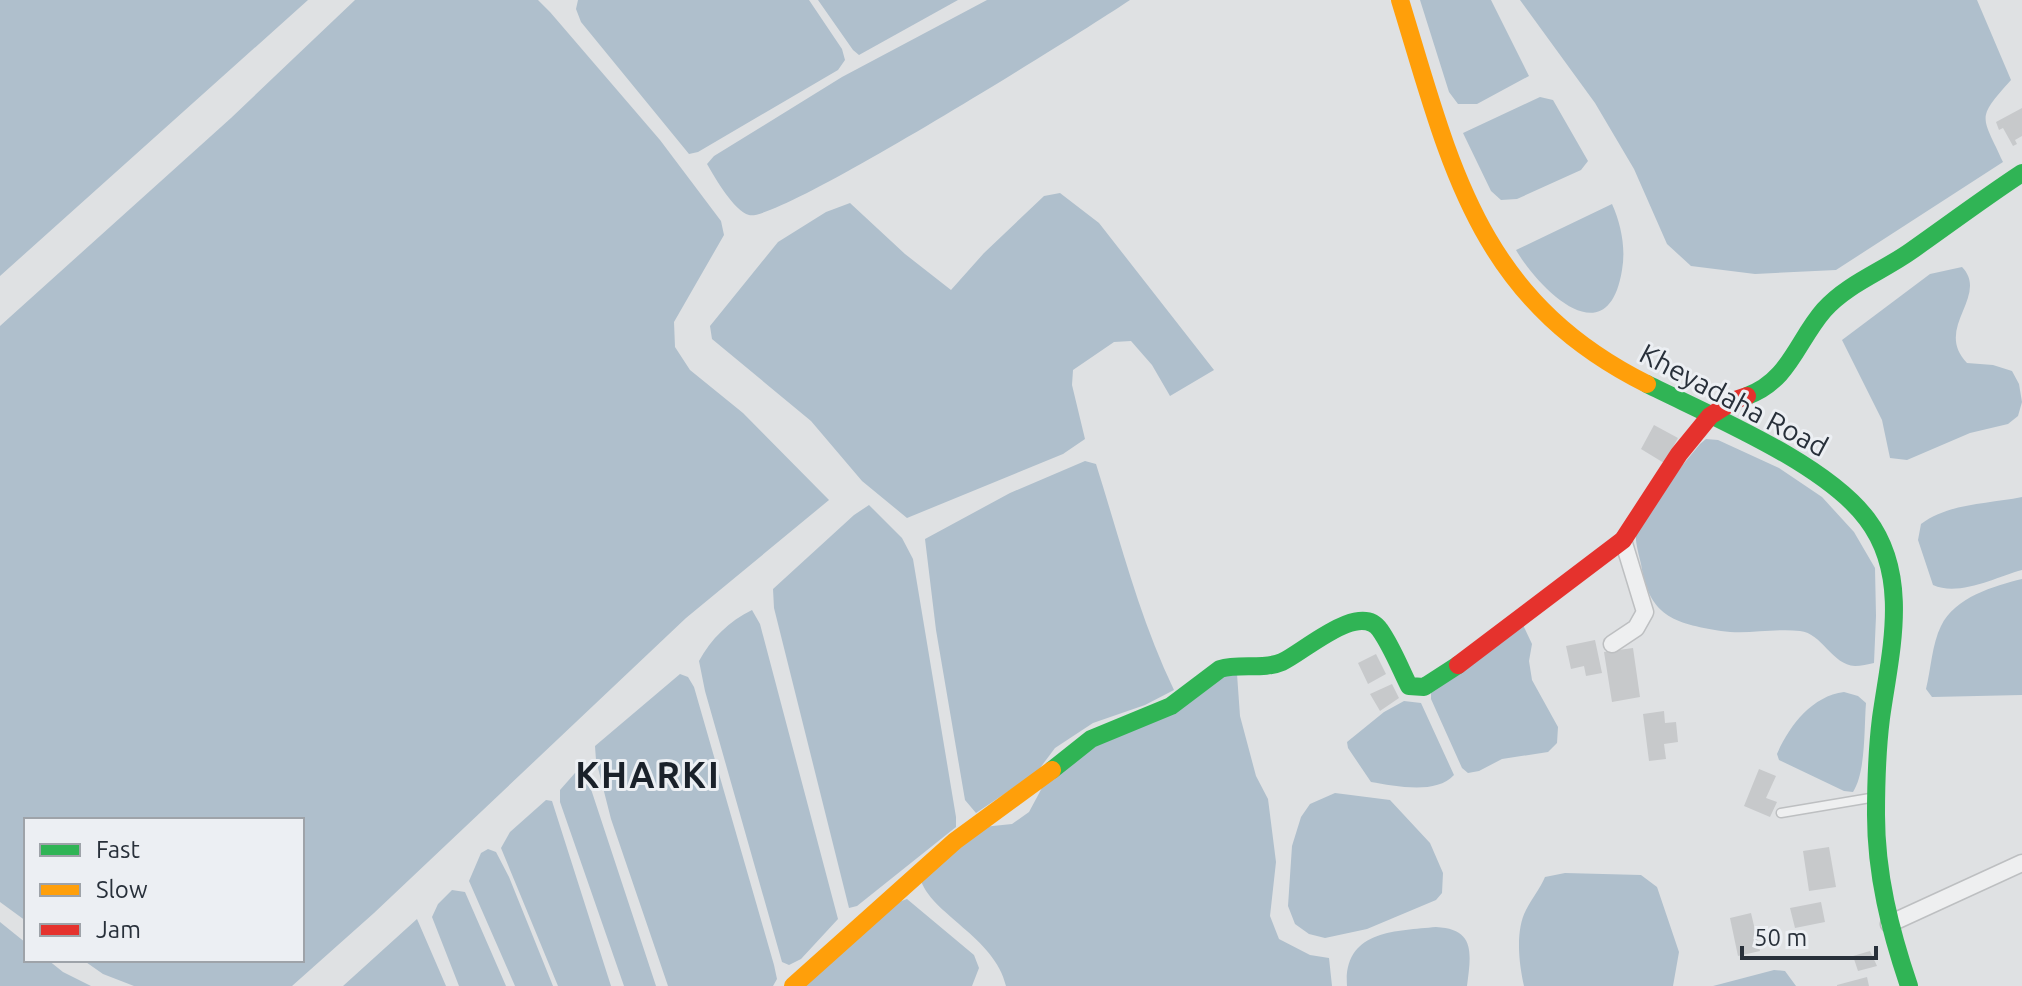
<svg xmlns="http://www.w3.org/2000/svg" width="2022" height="986" viewBox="0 0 2022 986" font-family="Ubuntu,sans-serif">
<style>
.water{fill:#afbfcc}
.building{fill:#c7c9cb}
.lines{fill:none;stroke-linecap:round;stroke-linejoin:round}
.lane-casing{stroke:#bdbfc1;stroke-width:11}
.street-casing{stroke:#bdbfc1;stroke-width:19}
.lane{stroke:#eeeff0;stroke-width:8}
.street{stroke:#eeeff0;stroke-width:16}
.fast{stroke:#30b455;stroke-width:18}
.slow{stroke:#ff9f0a;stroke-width:18}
.jam{stroke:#e5322d;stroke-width:18}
.labels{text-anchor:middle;stroke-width:6;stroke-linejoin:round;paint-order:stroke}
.street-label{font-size:28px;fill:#28303a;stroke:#eceff3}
.district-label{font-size:36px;font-weight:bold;letter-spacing:2px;fill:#1a212a;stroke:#eceff3}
</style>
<rect width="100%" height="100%" fill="#dfe1e3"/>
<path class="water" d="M0,0H308L0,276Z
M355,0H538L550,12L660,140L721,221L724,235L674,322L675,347L690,370L743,413L829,500L686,618L374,913L292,986H134L103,974L83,960H302V820H26V921L0,902V326L231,118Z
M578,0H809L842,49L845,60L838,70L698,152L689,154L581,22L576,9Z
M818,0H958L859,55L853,50Z
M987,0H1130C1087,29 777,224 749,215C734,211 715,178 707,164L714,156L842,77Z
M1420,0H1491L1529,76L1477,104H1458L1449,92Z
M1520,0H1977L2011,80C1975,120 1982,115 2003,162L1836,270L1755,274L1691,266L1667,244L1634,169L1595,103Z
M1540,97L1553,100L1588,161L1581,170L1517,199L1501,200L1491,191L1463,133Z
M1060,193L1099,223L1214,370L1170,396L1152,365L1131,341L1114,342L1073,370L1072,385L1085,439L1063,454L907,518L862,481L811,421L712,339L710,326L778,242L826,212L850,203L905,254L951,290L984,253L1044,196Z
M1612,204C1621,224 1626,248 1622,270C1608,357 1540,291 1516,250Z
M1962,267C1990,296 1933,328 1967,363L1993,365L2012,371L2019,384L2022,402L2018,416L2008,424L1970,433L1907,460L1890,458L1882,420L1842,340L1930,274Z
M1706,439L1718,440L1779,468L1822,497L1854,532L1875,568L1876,616L1874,663C1868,664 1861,666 1855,666C1832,665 1822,633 1800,631C1774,628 1747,635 1721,631C1673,623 1649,616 1641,564C1639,555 1635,542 1636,534C1640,513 1685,463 1700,444Z
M1085,461L1096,464C1120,540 1139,617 1174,690L1145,705L1093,723L1055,748L1037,772L976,813L965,800L936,630L925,539L1010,493Z
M2022,497V570C1996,577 1959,597 1933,585L1918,540L1921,524C1949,503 1988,504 2022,497Z
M869,505L902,538L913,559L956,817V827L857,906L849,908L774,608L773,589L854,515Z
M2022,579V695L1932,697L1926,689C1931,669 1932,644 1941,626C1955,597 1994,586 2022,579Z
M752,610L760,624L838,919L801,959L789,965L782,962L705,691L699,661C711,639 729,621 752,610Z
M1523,625L1532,644L1529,661L1532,680L1558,727L1557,743L1548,752L1502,759L1479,771L1468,773L1462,768L1431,699V691Z
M1224,672L1237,674L1240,716L1256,776L1268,799L1276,862L1270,916L1279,939L1310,955L1329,958L1332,986H1006C995,937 930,914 920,878L983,827L1012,824L1029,812L1043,786L1079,753Z
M680,674L688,677L694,687L774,965L777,979L773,986H668L611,819L596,760L595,746Z
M1844,692L1858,696L1866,703C1864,727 1866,772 1853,792L1844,791L1779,760L1777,754C1789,726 1812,696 1844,692Z
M1404,701L1421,703L1454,775C1436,795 1395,786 1371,782L1348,748L1347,742L1384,712Z
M585,771L656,986H624L560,802V790L575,773Z
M1335,793L1390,800L1430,843L1443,873L1442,893L1436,900L1367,929L1325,938L1309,934L1295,924L1288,906L1292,846L1301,817L1310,804Z
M546,800L552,801L611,986H558L501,848L510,832Z
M488,849L496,852L509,877L553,986H515L469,881L481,853Z
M1565,873L1641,875L1657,887L1679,952L1673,986H1524C1519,964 1515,931 1526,910C1532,898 1540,889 1545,877Z
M452,890L465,892L506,986H459L432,917L438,904Z
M907,899L974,955L979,968L972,986H803L896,903Z
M417,919L446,986H343Z
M0,922L26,943V960H48L63,972L91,986H0Z
M1436,927C1476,929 1471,954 1467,986H1347C1343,930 1396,931 1436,927Z
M1774,970L1785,971L1796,986H1713Z"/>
<path class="building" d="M2022,108V136L2015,140L2017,144L2013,146L2003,128L1999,130L1996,122Z
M1654,425L1678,438L1664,463L1641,449Z
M1595,640L1602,673L1586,676L1584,666L1571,669L1566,646Z
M1633,648L1640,697L1612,702L1604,652Z
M1376,654L1386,674L1368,684L1358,663Z
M1392,684L1399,698L1380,711L1370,694Z
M1664,711L1665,723L1676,722L1678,742L1664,744L1666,759L1649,761L1643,714Z
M1759,769L1776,776L1766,798L1777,802L1770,817L1744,806Z
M1829,847L1836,887L1809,891L1803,851Z
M1821,902L1825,922L1795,928L1790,908Z
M1751,913L1760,951L1738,956L1730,918Z
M1870,951L1877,966L1858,971L1853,956Z
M1867,977L1869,986H1837V985Z"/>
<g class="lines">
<g class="lane-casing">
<path id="lane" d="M1781,813L1876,797"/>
</g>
<g class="street-casing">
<path id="street" d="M1612,644L1636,628L1645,612L1623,540
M1889,924L2022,863"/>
</g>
<use href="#lane" class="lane"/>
<use href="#street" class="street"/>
<path class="fast" d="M1647,384C1711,416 1825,463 1867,519C1911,577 1890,653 1881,718C1877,750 1876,782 1876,815C1876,874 1890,930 1909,986
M1747,396C1789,381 1797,341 1824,310C1847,284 1883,271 1911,251C1948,225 1984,198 2022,173
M1052,770L1091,739L1171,706L1220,669C1239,663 1264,670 1282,662C1304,652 1360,600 1380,630C1392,647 1400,668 1409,686L1424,687L1458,665"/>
<path class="slow" d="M1400,0C1451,166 1477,299 1647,384
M793,986L955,841L1052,770"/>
<path class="jam" d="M1458,665L1623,540L1679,454L1710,416L1735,400L1747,396"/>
</g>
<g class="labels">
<g class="street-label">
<text transform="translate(1734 400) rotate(28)" y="10">Kheyadaha Road</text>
</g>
<g class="district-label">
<text x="648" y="788">KHARKI</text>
</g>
</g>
<rect x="24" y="818" width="280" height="144" fill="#eceff3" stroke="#9ea3a9" stroke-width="2"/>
<rect x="40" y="844" width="40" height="12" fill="#30b455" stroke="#9ea3a9" stroke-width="2"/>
<text x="96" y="858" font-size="24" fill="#28303a">Fast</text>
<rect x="40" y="884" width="40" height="12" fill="#ff9f0a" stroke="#9ea3a9" stroke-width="2"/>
<text x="96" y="898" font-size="24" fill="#28303a">Slow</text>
<rect x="40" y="924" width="40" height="12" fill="#e5322d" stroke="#9ea3a9" stroke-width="2"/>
<text x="96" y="938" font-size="24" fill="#28303a">Jam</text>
<path d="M1742 946v12h134v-12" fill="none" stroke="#28303a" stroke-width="4"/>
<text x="1754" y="946" font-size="24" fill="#28303a" stroke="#eceff3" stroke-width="6" paint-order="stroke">50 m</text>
</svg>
